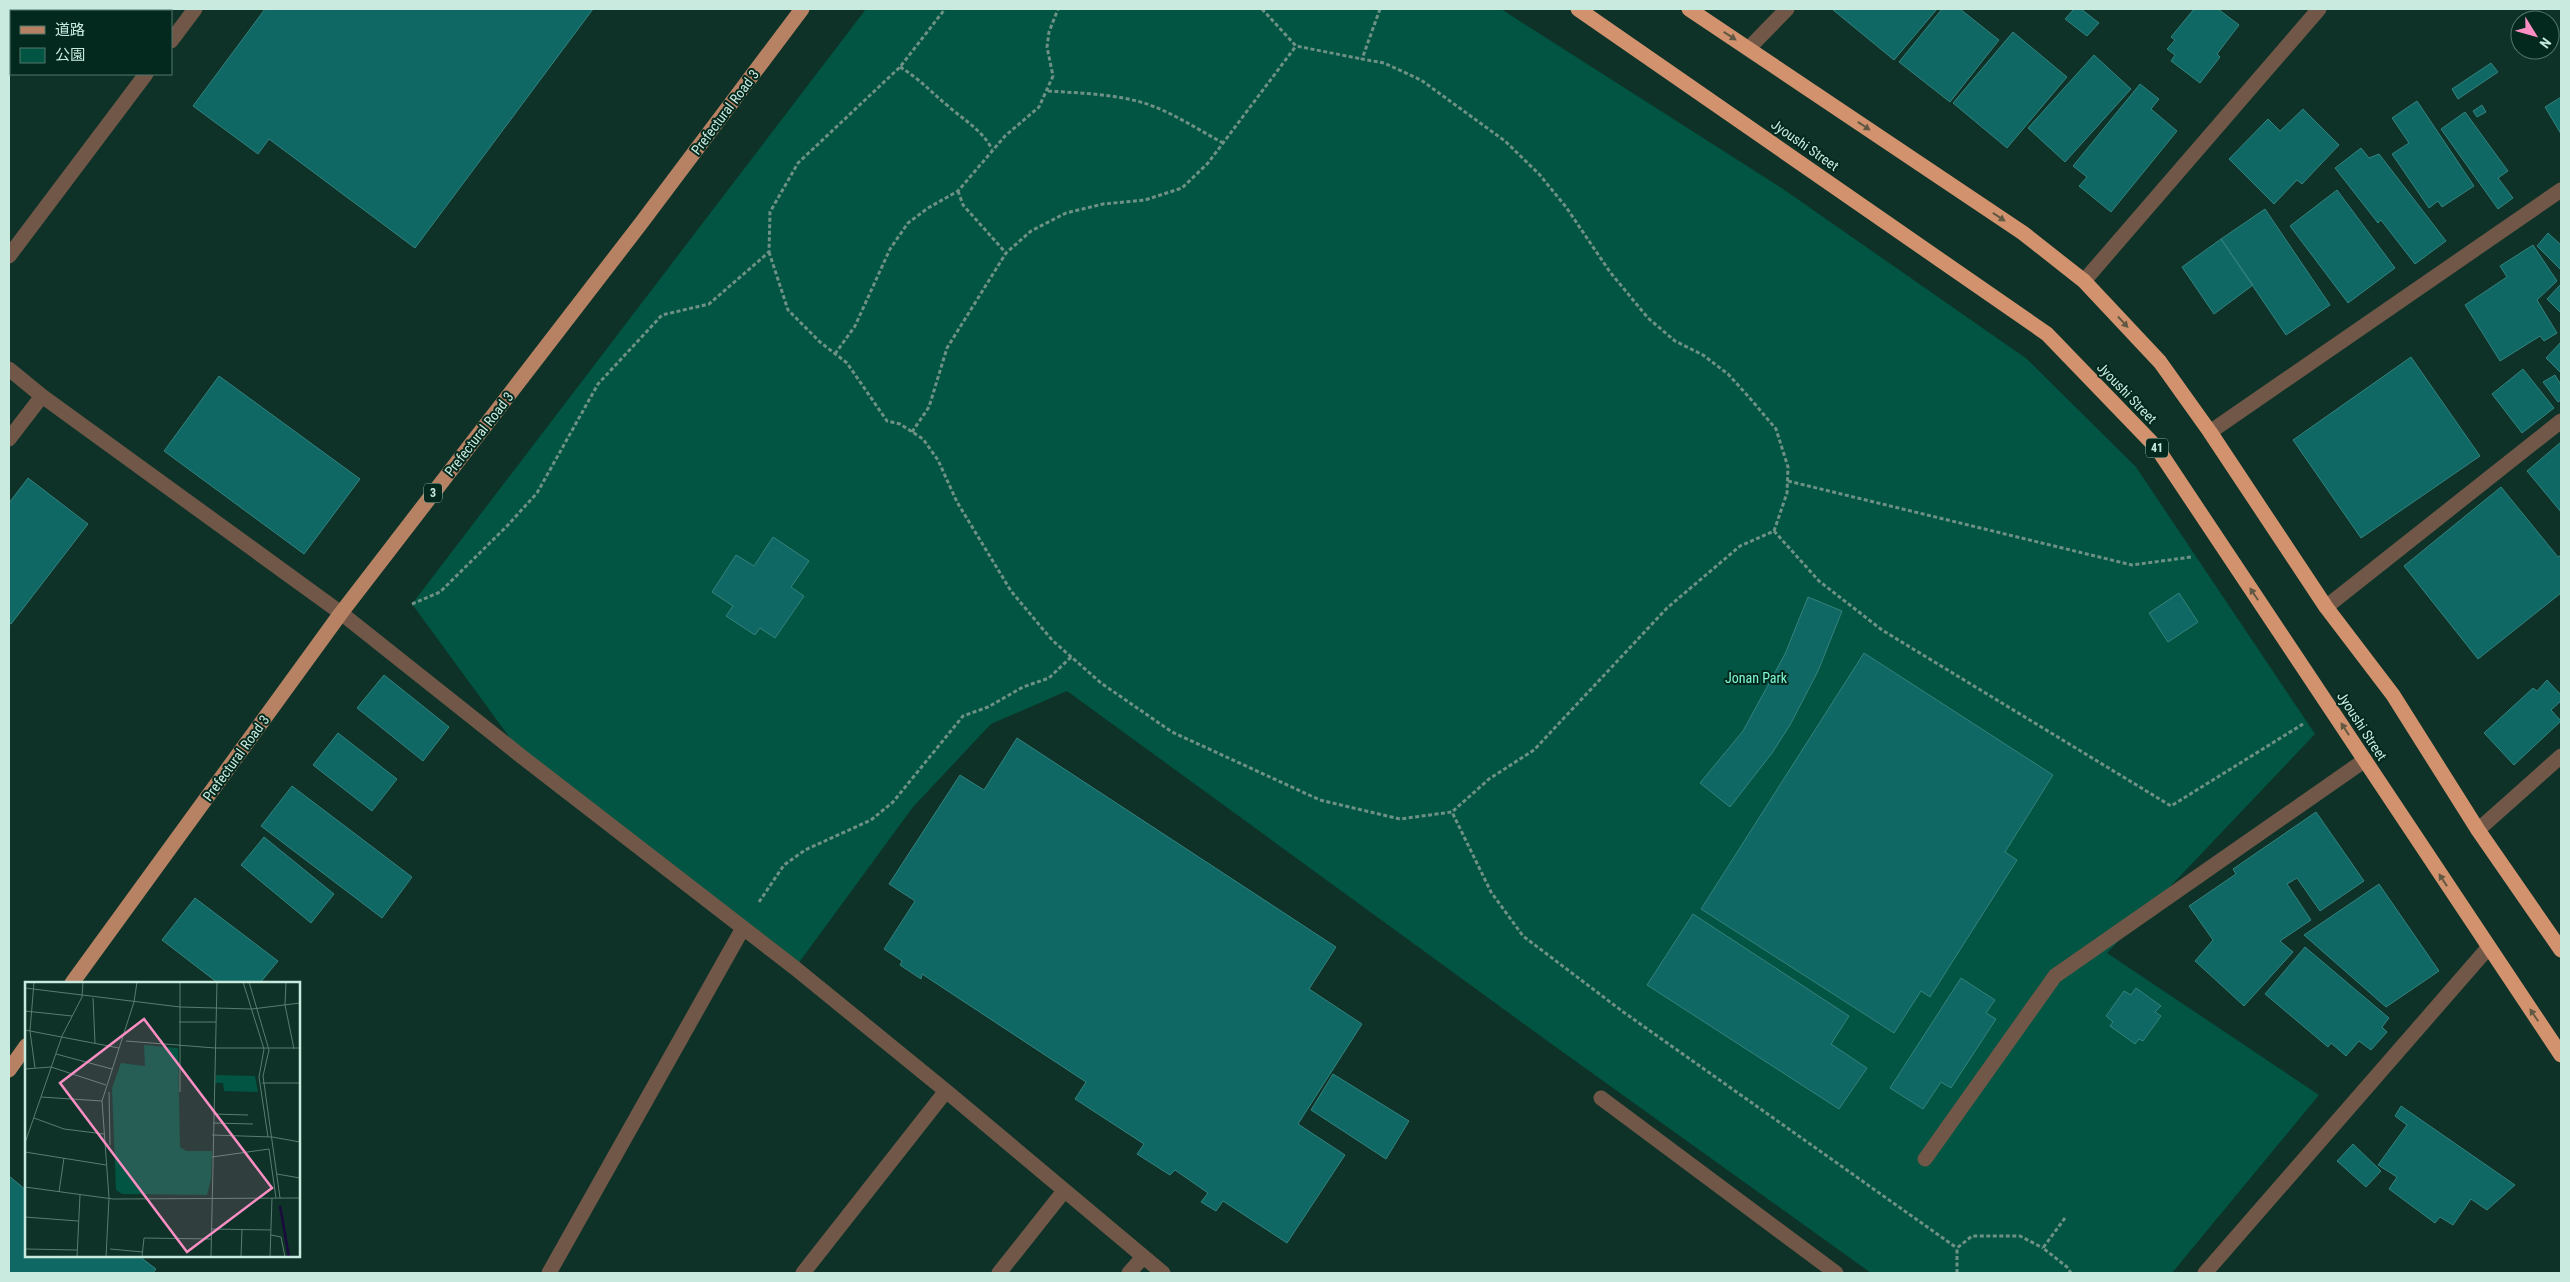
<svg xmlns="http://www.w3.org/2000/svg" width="2570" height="1282" viewBox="0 0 2570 1282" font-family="'Roboto Condensed','Noto Sans JP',sans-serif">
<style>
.green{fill:#025542}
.building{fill:#106865;stroke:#34827e}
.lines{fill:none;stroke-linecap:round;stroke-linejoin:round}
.path{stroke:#6e9185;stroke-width:3;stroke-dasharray:4 2.5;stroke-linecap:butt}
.lane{stroke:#715748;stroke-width:15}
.street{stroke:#715748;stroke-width:15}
.primary{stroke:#b78263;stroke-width:15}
.highway{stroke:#d2926e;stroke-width:15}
.oneway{fill:#605842}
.labels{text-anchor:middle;stroke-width:4;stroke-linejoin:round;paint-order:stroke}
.shield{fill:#03281e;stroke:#8eb0a4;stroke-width:1}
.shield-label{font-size:12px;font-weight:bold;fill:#c9eade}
.street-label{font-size:14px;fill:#c9eade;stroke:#03281e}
.park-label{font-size:14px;fill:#80f8d2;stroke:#03281e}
.inset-river{fill:none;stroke:#1b0a3e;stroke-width:2.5}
.inset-road{fill:none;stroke:#597c70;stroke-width:1}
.view{fill:#fb8fc3;fill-opacity:0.15;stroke:#fb8fc3;stroke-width:2.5}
.inset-edge{fill:none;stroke:#c9eade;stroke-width:2.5}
</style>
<rect width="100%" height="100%" fill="#0e3227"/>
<path class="green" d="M866,9H1501L1783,189L2027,359L2136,467L2315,734L2107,953L2319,1095L2172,1273H1871L1546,1040L1067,691L991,724L913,807L795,968L526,760L412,604Z"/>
<path class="building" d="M265,9H593L415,248L269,139L258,154L193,106Z
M1832,9H1937L1894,60Z
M1942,9H1960L1999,40L1950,102L1899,62Z
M2074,9H2081L2099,23L2087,36L2065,19Z
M2194,9H2218L2239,25L2217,54L2220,57L2200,83L2171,61L2175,55L2167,49L2175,40L2171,37Z
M2013,32L2067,77L2007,148L1953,103Z
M2094,55L2131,89L2065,162L2028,128Z
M2491,63L2498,72L2458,99L2452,89Z
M2140,84L2159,99L2151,109L2177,131L2111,212L2079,186L2087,177L2073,166Z
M2561,97V134L2545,107Z
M2417,101L2474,186L2442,207L2438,201L2429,208L2392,154L2409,143L2392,118Z
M2482,105L2486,112L2477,117L2473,111Z
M2303,109L2339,145L2302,184L2297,180L2274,204L2229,159L2268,119L2280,131Z
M2465,112L2508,171L2498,178L2513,198L2498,209L2441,129Z
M2361,148L2369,158L2379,154L2446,241L2415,264L2381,220L2378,223L2335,168Z
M2337,190L2395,268L2348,303L2290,226Z
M2265,209L2330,305L2286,335L2221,239Z
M2548,233L2561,245V270L2537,246Z
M2221,239L2253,285L2214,314L2182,267Z
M2533,245L2557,281L2537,300L2557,333L2544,341L2540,336L2500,361L2465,305L2507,277L2500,266Z
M2561,284V313L2547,299Z
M2561,342V373L2546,358Z
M2411,357L2480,456L2361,538L2293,440Z
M2523,369L2554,408L2522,433L2492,394Z
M2555,375L2561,385V400L2558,402L2543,382Z
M219,376L360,479L304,554L164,451Z
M2561,442V512L2527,471Z
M28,478L88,524L11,624L9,623V503Z
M2501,487L2558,557L2561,555V593L2478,659L2404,566Z
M773,537L809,561L791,587L804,596L775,638L760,628L755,635L726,616L733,606L712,592L736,555L754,566Z
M2179,593L2198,622L2168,642L2149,613Z
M1808,597L1842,611L1818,671L1790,725L1772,753L1730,807L1700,783L1743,731L1785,654Z
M1864,653L2053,775L2005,852L2017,860L1930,997L1921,991L1894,1033L1701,909Z
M384,675L449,727L423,761L357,708Z
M2547,680L2561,695V701L2551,710L2561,721L2514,765L2484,733L2533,688L2537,691Z
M338,733L397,779L372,811L313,765Z
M1017,738L1336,947L1309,989L1362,1024L1298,1124L1345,1155L1287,1243L1223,1201L1216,1211L1201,1202L1208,1193L1175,1170L1170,1175L1137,1154L1144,1144L1075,1099L1086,1082L922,974L921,979L900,965L902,961L884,949L915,901L889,884L960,775L984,790Z
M292,786L412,877L382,918L261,826Z
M2316,812L2364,881L2320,911L2297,878L2287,884L2311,920L2280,941L2293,952L2244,1006L2195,961L2213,940L2189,906L2236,874L2233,869Z
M264,837L334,894L311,923L241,865Z
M2379,884L2439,971L2386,1007L2304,935Z
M195,898L278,961L260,983H218L162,940Z
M1693,914L1849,1016L1831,1044L1867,1068L1839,1109L1647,985Z
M2305,947L2389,1018L2382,1027L2387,1032L2371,1050L2359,1041L2346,1056L2331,1043L2328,1047L2265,994Z
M1961,978L1995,1000L1986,1013L1996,1019L1951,1088L1941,1082L1923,1109L1890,1088Z
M2136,988L2161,1006L2155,1012L2161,1016L2143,1041L2139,1039L2135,1044L2110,1026L2113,1022L2106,1016L2124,991L2131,995Z
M1333,1074L1409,1121L1386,1159L1311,1110Z
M2401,1106L2515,1185L2487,1210L2471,1199L2453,1225L2440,1217L2435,1223L2389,1189L2397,1177L2378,1165L2407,1125L2395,1116Z
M2353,1144L2381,1171L2366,1187L2337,1161Z
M9,1176L26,1190V1256H139L156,1269L153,1273H9Z"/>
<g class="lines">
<path class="path" d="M1262,9L1296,46L1362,59
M1380,9L1362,59L1384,63L1421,80L1505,141L1539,174L1566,207L1610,272L1648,318L1675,341L1703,355L1728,374L1748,396L1776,429L1788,467L1787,493L1774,531L1740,546L1667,608L1534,750L1489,779L1452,812
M900,67C921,80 931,92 948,106C964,120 982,130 992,149
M1048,91C1080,93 1114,94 1144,103C1172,112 1197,129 1223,143
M958,191L963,205L1006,253
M769,252L788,310L820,342L847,363L887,421L900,424L923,439L938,460L957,502L1011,591L1052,640L1101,683L1172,732L1320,800L1400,819L1452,812L1491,892L1523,936L1622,1011L1957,1248
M835,354L855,326L890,249L908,223L928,208L958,191L1005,136L1039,107L1053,76L1047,47L1049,32L1058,9
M912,432L929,407L947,348L1006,253L1031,231L1066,213L1103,204L1145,200L1182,188L1208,163L1296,46
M1788,481L2132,565L2191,557
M1774,531L1819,581L1882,630L2171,806L2303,724
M412,604L440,592L507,526L537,493L598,384L662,315L709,304L769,252L770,212L798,163L900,67L945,9
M759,902L784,865L805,850L871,820L893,802L963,716L988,707L1023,687L1049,678L1071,657
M2065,1218L2043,1248L2067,1267L2071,1273
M1957,1273V1248L1972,1236H2020L2043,1248"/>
<path class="lane" d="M1925,1159L2055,976L2365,760"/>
<path class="street" d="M171,41L195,9
M1749,48L1787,9
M9,256L146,74
M2084,281L2319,9
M9,369L42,396L341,613L526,760L795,968L946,1091L1163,1273
M2210,432L2561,190
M9,439L42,396
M2326,607L2561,421
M2478,830L2561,756
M1601,1098L1836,1273
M549,1273L743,928
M803,1273L946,1091
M999,1273L1064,1191
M1129,1273L1143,1257
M2205,1273L2488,948"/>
<path class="primary" d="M72,983L341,613L642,222L802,9
M9,1070L26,1046"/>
<path class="highway" d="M1578,9L2047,334L2157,448L2561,1055
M1689,9L2023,233L2084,281L2160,362L2210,432L2326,607L2393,695L2478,830L2561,950"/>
</g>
<defs><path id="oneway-solid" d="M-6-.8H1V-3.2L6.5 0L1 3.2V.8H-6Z" transform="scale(1.25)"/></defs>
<g class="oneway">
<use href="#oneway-solid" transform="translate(1730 36) rotate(33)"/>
<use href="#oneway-solid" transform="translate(1864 126) rotate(34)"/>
<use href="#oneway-solid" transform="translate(1999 217) rotate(34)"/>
<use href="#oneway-solid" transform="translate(2123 322) rotate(47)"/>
<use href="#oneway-solid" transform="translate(2254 594) rotate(-124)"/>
<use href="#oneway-solid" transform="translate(2345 729) rotate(-123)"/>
<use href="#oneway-solid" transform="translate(2443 880) rotate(-123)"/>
<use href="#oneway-solid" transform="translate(2534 1015) rotate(-124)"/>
</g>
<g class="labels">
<g class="shield">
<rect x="2146" y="438.5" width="22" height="19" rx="4"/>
<rect x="424" y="483.5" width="18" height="19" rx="4"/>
</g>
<g class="shield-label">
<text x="2157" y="452">41</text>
<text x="433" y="497">3</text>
</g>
<g class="street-label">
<text transform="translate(725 112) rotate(-53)" y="5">Prefectural Road 3</text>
<text transform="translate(1805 145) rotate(35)" y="5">Jyoushi Street</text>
<text transform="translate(2127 393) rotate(46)" y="5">Jyoushi Street</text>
<text transform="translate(479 434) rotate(-52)" y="5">Prefectural Road 3</text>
<text transform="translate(2362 726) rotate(57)" y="5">Jyoushi Street</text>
<text transform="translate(236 758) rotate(-54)" y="5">Prefectural Road 3</text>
</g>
<g class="park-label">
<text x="1756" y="683">Jonan Park</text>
</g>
</g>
<g transform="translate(25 982)">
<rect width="275" height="275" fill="#0e3227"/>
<path d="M119,63L153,66L155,165L161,169H187L186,197L182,213L97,212L91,208L87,106L96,81L120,84ZM191,93L230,94L233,110L199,109L198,101H190Z" fill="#025542"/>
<path class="inset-river" d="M255,224L264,275"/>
<path class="inset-road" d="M9,0L5,49L10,86M155,0V110M218,0L239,67L234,95L243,155M224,0L244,68L238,94L255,216M261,0L260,23L269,67M0,6L155,25L227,27L275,21M68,16L70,61M0,29L47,34M154,40H191M0,48L94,66M101,59L190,66H275M31,72L87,87M0,87L26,85L81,103M237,101H275M84,110L85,163M16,115L77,119M188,132L223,133M9,136L39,147L79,152M188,141L228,142M187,153L247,155L275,160M0,161L37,54L57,15L58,0M0,170L81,183M187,175L244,167L251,216M252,192L275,196M0,205L88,217L275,216M34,210L39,176M0,235L53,239M186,247L246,248M246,253L256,255L260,275M0,267L52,268M85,267L118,270M52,275L55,213M81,275L84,216L77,119L109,20L112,0M117,275L119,256L186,257M186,275L192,0M216,275L217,248M245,275L247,216"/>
<path class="view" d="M119,37L247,206L162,270L35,101Z"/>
<rect width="275" height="275" class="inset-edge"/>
</g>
<rect width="2570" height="1282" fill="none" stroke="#c9eade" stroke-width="20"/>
<rect x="10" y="10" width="162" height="65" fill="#03281e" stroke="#52766b"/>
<rect x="20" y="26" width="25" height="8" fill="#b78263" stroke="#52766b"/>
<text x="55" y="35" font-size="15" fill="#c9eade">道路</text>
<rect x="20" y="48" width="25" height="15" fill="#025542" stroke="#52766b"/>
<text x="55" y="60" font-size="15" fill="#c9eade">公園</text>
<g transform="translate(2535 35) rotate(127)"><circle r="24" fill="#03281e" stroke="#52766b"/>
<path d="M0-4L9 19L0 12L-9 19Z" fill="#fb8fc3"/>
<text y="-8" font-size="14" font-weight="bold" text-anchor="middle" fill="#c9eade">N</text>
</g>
</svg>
